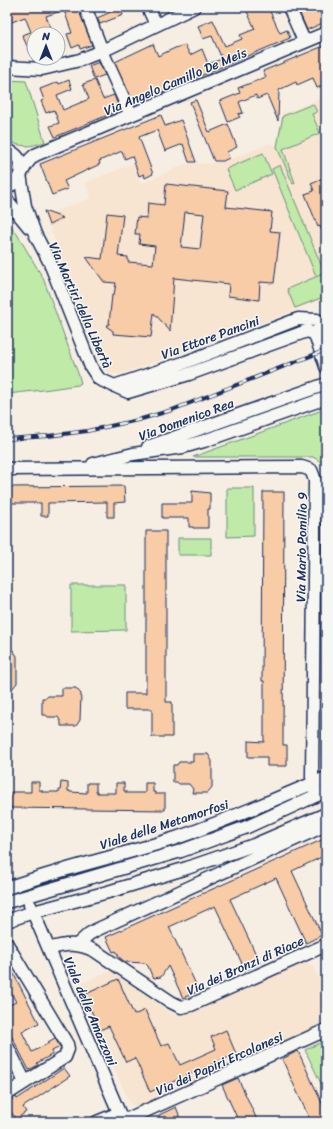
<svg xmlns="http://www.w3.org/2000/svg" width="333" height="1129" viewBox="0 0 333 1129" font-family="Sriracha,sans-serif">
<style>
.built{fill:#f7e4d1}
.green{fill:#bfeaa7;stroke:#6d8c82}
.building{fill:#f8cca7;stroke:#1b2f5e;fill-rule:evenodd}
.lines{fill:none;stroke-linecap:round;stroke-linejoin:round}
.minor-casing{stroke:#1b2f5e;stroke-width:15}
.minor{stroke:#f6f6f2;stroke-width:12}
.rail-casing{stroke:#1b2f5e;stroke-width:4}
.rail{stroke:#f6f6f2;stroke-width:2.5;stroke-dasharray:8;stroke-linecap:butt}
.labels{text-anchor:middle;stroke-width:3;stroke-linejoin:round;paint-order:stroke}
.street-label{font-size:13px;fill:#1b2f5e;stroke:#f6f6f2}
</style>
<rect width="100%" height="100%" fill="#f6eee3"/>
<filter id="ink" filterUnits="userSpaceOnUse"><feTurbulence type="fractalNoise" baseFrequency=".025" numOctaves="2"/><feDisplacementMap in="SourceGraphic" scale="8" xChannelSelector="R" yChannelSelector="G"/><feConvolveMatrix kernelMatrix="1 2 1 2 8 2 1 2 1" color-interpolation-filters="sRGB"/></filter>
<g filter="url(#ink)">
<path class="built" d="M326,96V298L199,347L120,374H113L107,372L102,367L43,209L51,213L91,198L85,183L132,164L141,184L185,164L220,163L271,143L273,147L276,145L282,114Z
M303,961L313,966L317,977L326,973V1023L282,1043L277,1042L272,1037L237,1053L236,1062L231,1066L137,1107L130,1103L128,1099L77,985L111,971L171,1013L178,1015L185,1014Z"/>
<path class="green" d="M7,80L26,81L45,142C30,147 22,148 7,140Z
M313,104L317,112L312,114L320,133L283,149L295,183L293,184L277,147L283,116Z
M263,153L272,174L235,190L226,169Z
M280,165L324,272L316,276L272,169Z
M7,221L17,234L43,278L79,376L81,383L78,385L43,390L7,394Z
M325,273L326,296L295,308L287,289Z
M325,409L326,470L323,463L313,457H193Z
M227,488H254V536L227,537Z
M326,506V763L324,761L322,755L324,514Z
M178,538H211V555H178Z
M71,585H126V630L71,631Z
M326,1040V1094L305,1050Z"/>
<path class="building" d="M7,7H78L92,45L80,49L79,45L72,48L67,34L72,33L64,10L46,16L50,27L43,29L45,34H34V61L22,35L31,32L25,17L9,23L7,19Z
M111,7H120L123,15L100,24L97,18L113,11Z
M245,7H268L280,33L287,30L290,38L134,104L115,62L153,44L158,56L175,48L185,45L190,55L202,49L208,64L222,59L212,36L203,39L198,26L213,20L225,46L242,39L240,35L255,29Z
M297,7H318L325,22L307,30Z
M326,45V84L317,88L313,78L297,85L296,82L279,90L278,121L267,95L257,99L256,95L239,102L243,113L238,114L240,117L228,122L220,101L240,93L238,88L266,77L263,71Z
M99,62L105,75L94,79L89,66Z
M69,80L72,89L57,95L63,110L89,99L83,84L95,80L103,99L114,95L120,110L55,137L50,126L59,123L54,110L46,113L41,101L44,100L40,89L58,82L59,84Z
M196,100L209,132L228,124L237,147L227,152L229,158L223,161H214L190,102Z
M161,115L165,126L181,120L196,162H189L183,144L165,151L157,130L139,137L153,174L145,178L144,174L139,176L132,156L125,159L122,151L99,161L100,164L64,181L68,189L52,195L40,164Z
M326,177V239L320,226L318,227L305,194L314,191L311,183Z
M166,184L228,191L226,207L272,212L270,231L280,232L274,283L260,282L259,300L228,296L229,284L174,278L170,331L154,313L151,337L113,334V331L106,326L109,324L112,295H114L116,283L104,282L86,257L102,259L107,213L123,215L118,256L128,257V262L153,264L155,246L139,244L140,234H135L137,217L147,218L148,203L164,205ZM185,212L204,214L200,249L181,247Z
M44,211L63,218L49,225Z
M124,486L125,502L114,503V517H107V502L48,503V516H41V503H7V487Z
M192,491L210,493V509H208V528H193V527H189V518H162V503H192Z
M263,492H284L283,745H287V766H267V757H248V741L264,742V681H262Z
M146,531H166V702H172V737H152V709H125V693H146Z
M7,650H13L17,656V683L12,689H7Z
M62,688H76L81,694L80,720L76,726H61V722L58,717H48L46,715H42V698H46L48,696H62Z
M193,754H208L212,761V787L207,793H192L193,789L189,784H179L177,782H173V765H177L179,762H193Z
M31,782H39V790H42V792H58V791H60L61,782L68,783V791H70V792L87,793V783H96V791H97V793H116V783H124V791H126V793H145V783H153V792H155V794H165V810L11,808V806H7V797H11V792H31Z
M326,838V855L292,871L322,935L306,943L276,878L230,899L260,963L245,970L215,906L169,927L199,991L183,998L168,966L161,977L154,978L152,976L148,966L145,963L125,962L119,957L116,951L113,952L106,937Z
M7,961L39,1023L22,1032L32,1052L49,1043L48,1042L55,1038L60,1047L52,1051L53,1054L37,1063L38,1065L29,1070L7,1027V1006L16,1002L7,985Z
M118,979L134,1015L145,1010L161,1046L169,1043L180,1065L216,1049L211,1037L226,1030L236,1054L150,1092L135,1058L126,1062L109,1026L100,1030L84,995Z
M298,1051L326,1112V1122H311L282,1059Z
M64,1068L70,1076L23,1107L26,1112L16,1119L7,1106V1101L16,1097L17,1099Z
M238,1078L258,1122H239L222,1085Z
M176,1107L182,1122H162L159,1115Z"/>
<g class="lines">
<g class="minor-casing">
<path id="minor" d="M85,7L102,51L131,115
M148,7L156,25
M289,7L304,41
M7,67L42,69L80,60L102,51L194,7
M7,150C17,154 22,161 21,171
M20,174L25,206L35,234L50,263L91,367L99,379L128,392L189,374L307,331L315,334L326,367
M7,187C23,181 20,166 35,155L326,33
M7,200L29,227
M114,386L186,362L298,319L317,320L326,342
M148,447L326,384
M93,464L133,454L183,447L204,441L326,398
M7,469L302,467L311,470L315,480L312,777L314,788L318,795
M7,888C63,868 120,856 176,838C227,821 276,798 326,778
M7,902L181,851L247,827L326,791
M30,905L123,1122
M7,921L33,912L108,892L187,868L254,845L326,814
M7,944L67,1044L68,1049L65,1057L7,1094
M78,944L89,934L96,930L326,825
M49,949C66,943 79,943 95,951L171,1002L181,1007L191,1005L326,945
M7,1046L25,1082
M123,1121L326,1030
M97,1122L119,1113"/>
</g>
<use href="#minor" class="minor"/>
<g class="rail-casing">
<path id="rail" d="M7,439L48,436L87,431L138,420L172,410L326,350"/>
</g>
<use href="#rail" class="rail"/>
</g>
</g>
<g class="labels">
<g class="street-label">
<text transform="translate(175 81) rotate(-23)" y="5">Via Angelo Camillo De Meis</text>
<text transform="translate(81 305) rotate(66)" y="5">Via Martiri della Libertà</text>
<text transform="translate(210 337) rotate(-20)" y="5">Via Ettore Pancini</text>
<text transform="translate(186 419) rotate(-20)" y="5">Via Domenico Rea</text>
<text transform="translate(301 547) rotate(-89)" y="5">Via Mario Pomilio 9</text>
<text transform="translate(164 824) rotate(-18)" y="5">Viale delle Metamorfosi</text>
<text transform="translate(245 965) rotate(-24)" y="5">Via dei Bronzi di Riace</text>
<text transform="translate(91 1011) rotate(67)" y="5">Viale delle Amazzoni</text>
<text transform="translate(219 1063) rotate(-24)" y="5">Via dei Papiri Ercolanesi</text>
</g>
</g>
<rect width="333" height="1129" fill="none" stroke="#f6f6f2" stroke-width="24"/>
<rect x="12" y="12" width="309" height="1105" fill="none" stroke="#1b2f5e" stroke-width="1.5" filter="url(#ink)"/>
<g transform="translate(46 46)"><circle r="19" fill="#f6f6f2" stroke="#9ea6b7"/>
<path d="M0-3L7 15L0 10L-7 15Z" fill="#1b2f5e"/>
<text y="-6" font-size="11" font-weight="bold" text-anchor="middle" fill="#1b2f5e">N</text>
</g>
</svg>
